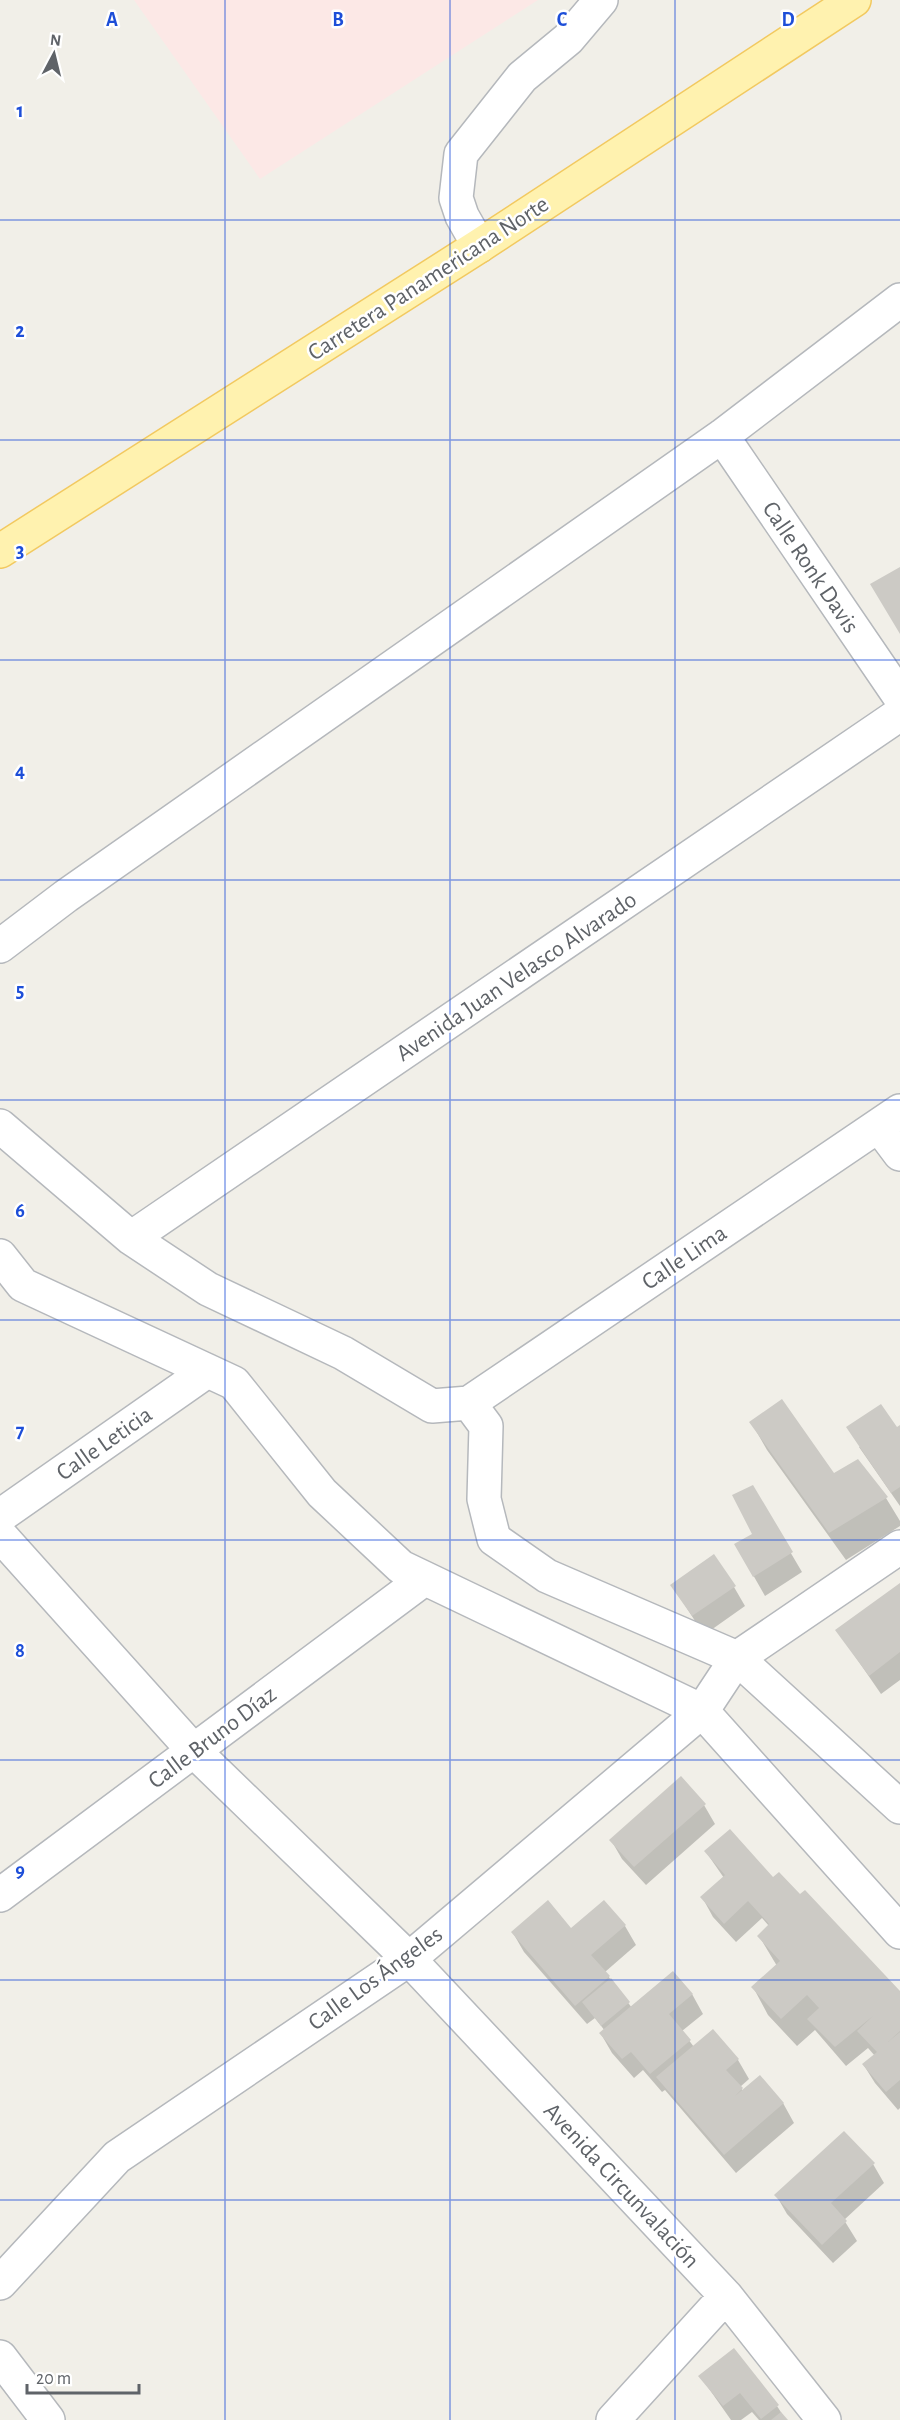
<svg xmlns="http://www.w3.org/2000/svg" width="900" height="2420" viewBox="0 0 900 2420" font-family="'Alegreya Sans',sans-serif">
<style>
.medical{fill:#fce8e6}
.shadow{fill:#0003}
.building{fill:#cccac5}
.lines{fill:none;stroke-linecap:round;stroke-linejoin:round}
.street-casing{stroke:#b5b8bc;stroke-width:36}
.primary-casing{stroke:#f2c960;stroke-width:36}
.street{stroke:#fff;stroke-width:33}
.primary{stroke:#fff2af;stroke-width:33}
.grid{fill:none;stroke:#1d4ed8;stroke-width:1.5;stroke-opacity:0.55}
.labels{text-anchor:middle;stroke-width:5;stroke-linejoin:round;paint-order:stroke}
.street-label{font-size:24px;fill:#5f6368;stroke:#fff}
.grid-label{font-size:20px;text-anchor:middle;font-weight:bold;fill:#1d4ed8;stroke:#fff;stroke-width:5;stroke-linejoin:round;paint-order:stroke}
</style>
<rect width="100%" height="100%" fill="#f1efe8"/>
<path class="medical" d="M134,0H538L260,179Z"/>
<path class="shadow" d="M751,1422L834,1475L886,1498L900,1521V1526L846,1560L767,1450Z
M900,1427V1506L859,1447Z
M752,1487L802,1572L765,1596L736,1545L754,1535Z
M672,1585L734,1587L745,1606L704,1635Z
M900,1585V1680L881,1694L837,1630Z
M704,1805L715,1824L646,1885L622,1859L611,1840Z
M706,1852L773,1879L900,1993V2108L898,2110L875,2083L863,2064L875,2056L868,2048L846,2066L815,2030L797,2046L768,2015L753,1987L777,1966L759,1936L769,1926L762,1918L736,1942L713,1917L702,1897L724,1878Z
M625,1926L636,1945L605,1972L632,2008L692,1994L703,2014L682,2031L694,2047L738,2060L749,2079L740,2087L743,2091L783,2103L794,2123L736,2173L665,2090L662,2092L643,2070L634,2078L612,2053L601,2034L605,2031L595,2018L587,2024L524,1952L513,1933Z
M873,2164L884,2183L844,2220L857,2241L833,2263L787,2214L776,2195Z
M700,2376L777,2406L786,2420H759L752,2412L741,2420H731Z"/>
<path class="building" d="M900,567V634L870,584Z
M782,1399L834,1473L858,1459L888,1497L829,1533L749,1422Z
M881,1404L897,1427L900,1425V1487L891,1493L846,1427Z
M753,1485L793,1552L753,1577L734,1544L752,1534L732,1495Z
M714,1554L736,1586L692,1616L670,1585Z
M900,1583V1652L869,1676L835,1630Z
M681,1776L706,1804L634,1867L609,1840Z
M730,1829L773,1877L779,1872L800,1894L805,1890L900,1991V2031L888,2042L900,2032V2080L886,2092L862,2064L877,2052L857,2031L873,2016L835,2047L807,2019L819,2008L807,1995L781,2019L751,1987L780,1961L757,1936L769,1924L748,1901L724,1924L700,1897L725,1875L704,1851Z
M548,1900L571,1928L604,1900L626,1925L591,1955L610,1976L575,2006L511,1932Z
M673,1971L693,1994L669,2014L691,2040L650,2074L631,2052L622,2059L599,2033Z
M611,1978L630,2002L601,2026L582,2002Z
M713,2029L739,2059L726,2070L743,2088L735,2096L760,2075L784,2103L724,2155L656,2077Z
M844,2131L875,2163L831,2203L847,2221L822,2245L774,2195Z
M734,2348L779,2405L761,2419L740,2393L723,2406L698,2376Z
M781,2412L788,2420H771Z"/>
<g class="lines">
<g class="street-casing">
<path id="street" d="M479,246L462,216L456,198L461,154L522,77L568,39L601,0
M722,436L900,697
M0,946L66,896L722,436L900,300
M0,1126L131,1238L208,1289L343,1353L432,1406L469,1403L486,1426L484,1499L494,1539L547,1576L737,1658L900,1807
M879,1126L900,1154
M131,1238L900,714
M0,1256L23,1285L234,1383L322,1493L401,1567L702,1711L900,1932
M469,1403L900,1111
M0,1516L207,1371
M0,1535L193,1750L409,1959L726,2296L824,2420
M0,1895L424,1579
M0,2283L117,2157L409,1959L702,1711L737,1658L900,1547
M0,2357L48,2420
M613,2420L726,2296"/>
</g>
<g class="primary-casing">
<path id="primary" d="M0,551L479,246L854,0"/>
</g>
<use href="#street" class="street"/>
<use href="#primary" class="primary"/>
</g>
<path class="grid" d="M225,0V2420M450,0V2420M675,0V2420M0,220H900M0,440H900M0,660H900M0,880H900M0,1100H900M0,1320H900M0,1540H900M0,1760H900M0,1980H900M0,2200H900"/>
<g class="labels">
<g class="street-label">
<text transform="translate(428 278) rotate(-33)" y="8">Carretera Panamericana Norte</text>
<text transform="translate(811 567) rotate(56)" y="8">Calle Ronk Davis</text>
<text transform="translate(516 976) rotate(-34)" y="8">Avenida Juan Velasco Alvarado</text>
<text transform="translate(684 1257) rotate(-34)" y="8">Calle Lima</text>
<text transform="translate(104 1443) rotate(-35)" y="8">Calle Leticia</text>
<text transform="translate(212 1737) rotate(-37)" y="8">Calle Bruno Díaz</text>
<text transform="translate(375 1978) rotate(-36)" y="8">Calle Los Ángeles</text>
<text transform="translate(622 2185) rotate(47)" y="8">Avenida Circunvalación</text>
</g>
</g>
<g class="grid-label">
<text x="112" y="26">A</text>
<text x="338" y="26">B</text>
<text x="562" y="26">C</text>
<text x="788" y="26">D</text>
<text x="20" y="117">1</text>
<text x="20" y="337">2</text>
<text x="20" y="557">3</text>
<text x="20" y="777">4</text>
<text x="20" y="997">5</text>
<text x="20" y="1217">6</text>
<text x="20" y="1437">7</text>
<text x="20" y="1657">8</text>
<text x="20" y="1877">9</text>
</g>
<g transform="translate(54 54) rotate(7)" stroke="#ffffff" stroke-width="4.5" paint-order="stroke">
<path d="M0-4.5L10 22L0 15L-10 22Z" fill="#5f6368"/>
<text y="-9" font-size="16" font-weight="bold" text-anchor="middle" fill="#5f6368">N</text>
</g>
<path d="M27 2384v9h112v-9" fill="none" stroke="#5f6368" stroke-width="3"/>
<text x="36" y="2384" font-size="18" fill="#5f6368" stroke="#ffffff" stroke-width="4.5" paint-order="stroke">20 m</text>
</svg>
